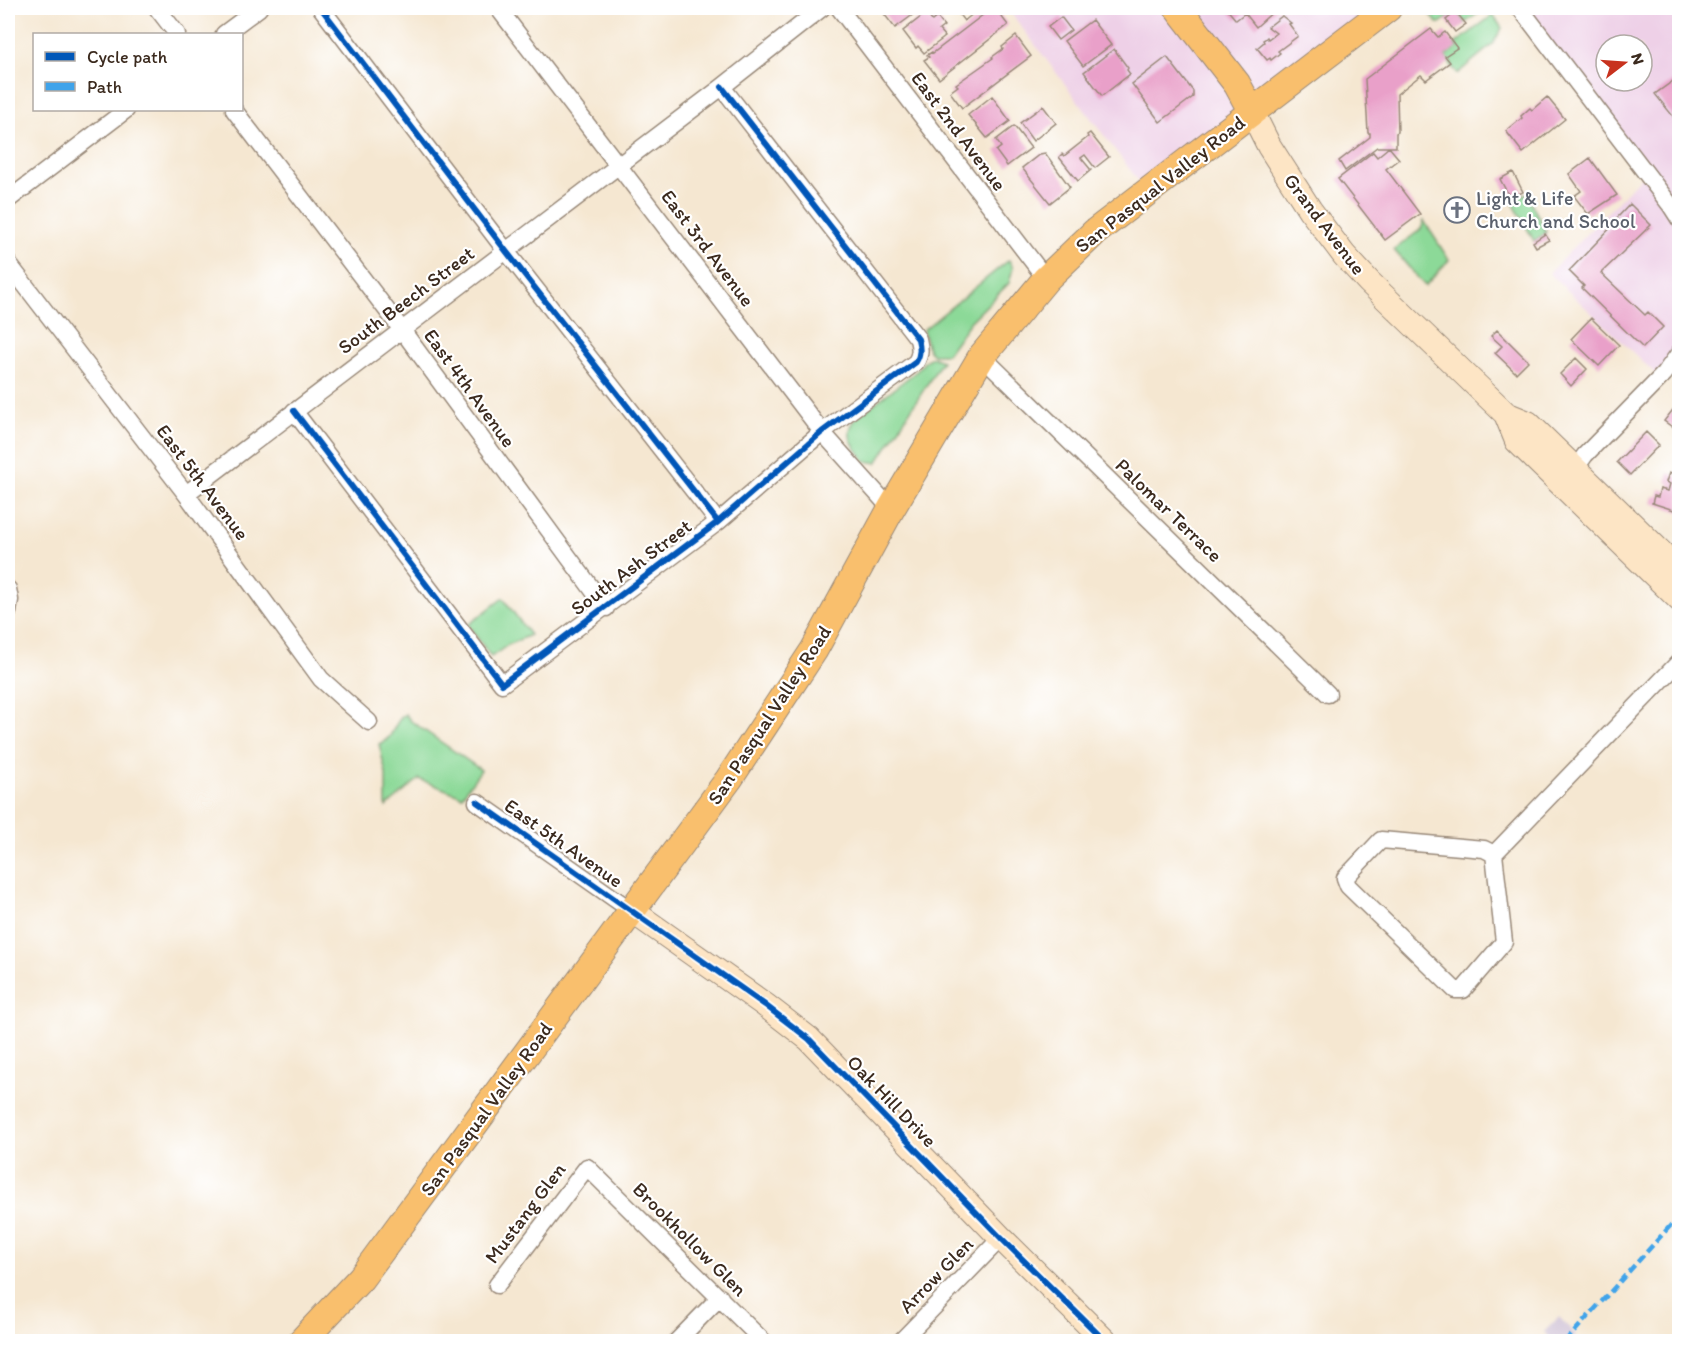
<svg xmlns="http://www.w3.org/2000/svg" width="1687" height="1349" viewBox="0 0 1687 1349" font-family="Itim,sans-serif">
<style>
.built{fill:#eed0e7;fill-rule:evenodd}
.industrial{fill:#ccbed3}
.green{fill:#8cd998;stroke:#64825b;stroke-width:1.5}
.building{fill:#e9a0c9}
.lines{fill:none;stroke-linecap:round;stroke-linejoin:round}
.street-casing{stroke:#988878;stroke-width:19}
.secondary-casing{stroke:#988878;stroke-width:26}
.primary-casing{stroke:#988878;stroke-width:29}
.street{stroke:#fff;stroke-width:16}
.secondary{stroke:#fde5c5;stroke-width:24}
.primary{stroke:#f9bf6d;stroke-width:27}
.quiet{stroke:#3fa3ea;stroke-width:4.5;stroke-dasharray:9 4.5;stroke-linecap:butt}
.cycleway-casing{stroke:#fff;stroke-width:10}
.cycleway{stroke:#0057b8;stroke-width:6}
.labels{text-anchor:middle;stroke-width:4.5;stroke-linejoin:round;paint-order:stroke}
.street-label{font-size:20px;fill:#3b2a1e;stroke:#fff}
.worship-label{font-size:20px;fill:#5b616d;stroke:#fff;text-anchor:start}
</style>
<rect width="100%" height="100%" fill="#fff"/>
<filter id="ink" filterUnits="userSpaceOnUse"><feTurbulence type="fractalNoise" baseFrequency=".0167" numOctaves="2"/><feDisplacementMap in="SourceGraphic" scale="12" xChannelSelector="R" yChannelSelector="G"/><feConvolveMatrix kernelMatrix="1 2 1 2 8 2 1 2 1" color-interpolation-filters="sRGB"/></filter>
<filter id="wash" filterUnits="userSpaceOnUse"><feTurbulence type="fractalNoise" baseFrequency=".008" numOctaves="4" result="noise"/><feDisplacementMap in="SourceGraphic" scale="24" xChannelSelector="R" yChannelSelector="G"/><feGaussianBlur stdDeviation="1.35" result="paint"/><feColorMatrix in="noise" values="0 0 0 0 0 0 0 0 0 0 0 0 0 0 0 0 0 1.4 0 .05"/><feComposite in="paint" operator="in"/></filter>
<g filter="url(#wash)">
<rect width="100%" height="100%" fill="#f5e7d1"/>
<path class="built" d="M1007,8H1388L1147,192Z
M1520,8H1679V352L1660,378L1549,273L1645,173ZM1606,45H1642V81H1606Z"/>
<path class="industrial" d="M1559,1317L1576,1335L1570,1341H1553L1544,1332Z"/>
<path class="green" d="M1435,8H1485L1465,23L1456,12L1440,23H1437L1429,12Z
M1493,15L1502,28L1493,44L1457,74L1445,56L1457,48L1455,44Z
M1526,193L1546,231L1545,234L1534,241L1512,201Z
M1424,221L1449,260L1425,286L1394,250L1421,229Z
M1009,260L1013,268L1009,283L970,322L947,354H933L928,349L923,330Z
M932,357L942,361L877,463L865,461C853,445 842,435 857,417L918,370L926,360Z
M503,598L530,635L508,645L491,657L468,625Z
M405,714L411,721L481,770L462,796L419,779L386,807V774L379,744C397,736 390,726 405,714Z"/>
<g id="blocks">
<path class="building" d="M884,8H922L895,28L881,10Z
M954,8H978L979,9L964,21Z
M992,8H995L1008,25L939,79L924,60L929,57L927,55L932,52L933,53Z
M1226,8L1250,9L1277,8L1256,27L1245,13L1236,20Z
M1456,12L1466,24L1455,32L1446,20Z
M926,13L932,21L937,17L944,26L939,30L945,37L924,53L918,46L916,48L903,31Z
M1282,16L1291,23L1289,24L1298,36L1278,51L1280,53L1271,60L1270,58L1267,60L1257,48L1264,42L1263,40L1265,39L1267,37L1268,39L1276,33L1268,27Z
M1061,17L1071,30L1058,40L1048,27Z
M1092,20L1111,45L1083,66L1064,41Z
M1431,29L1438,37L1445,32L1457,48L1445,56L1450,62L1426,80L1421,75L1397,94L1398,132L1396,133V147H1377L1345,171L1339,161L1370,137V133H1368L1365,79Z
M1016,36L1031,56L962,108L950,92L958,86L956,84L993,58L992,57L1003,49L1002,47Z
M1114,49L1128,68L1127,70L1130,74L1102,96L1084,72Z
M1167,57L1193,91V97L1160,122L1132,84Z
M1680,76V125L1655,94Z
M992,96L1010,121L987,138L968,115Z
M1547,97L1565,119L1523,153L1506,131L1522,118L1521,116L1530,108L1532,110Z
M1043,106L1056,123L1033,141L1020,123Z
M1014,126L1031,148L1007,166L996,151L1001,147L996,140Z
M1090,133L1109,157L1095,168L1085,155L1081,158L1091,170L1078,181L1059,157L1062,154L1064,156L1088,137L1087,135Z
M1389,147L1399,159L1386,169L1420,214L1385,240L1338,179L1373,152L1377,157Z
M1045,153L1070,187L1050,203L1022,168L1040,154Z
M1590,158L1617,195L1588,214L1574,196L1581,191L1569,174Z
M1513,172L1523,192L1510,198L1500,179Z
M1630,204L1651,225L1601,273L1645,315L1648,312L1663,327L1643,348L1582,288L1584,286L1569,271L1618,220L1617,218Z
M1545,234L1549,240L1536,247L1533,242Z
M1591,318L1619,345L1599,366L1571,339Z
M1497,330L1528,361L1516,373L1495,353L1502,346L1491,336Z
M1576,358L1587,369L1571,386L1560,374Z
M1680,401V429L1678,431L1664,421Z
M1646,432L1659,445L1630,475L1617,462Z
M1669,473L1680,477V512L1652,503L1654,496L1658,497L1660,489L1668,491L1670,484L1666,482Z"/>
</g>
</g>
<g filter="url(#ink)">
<use href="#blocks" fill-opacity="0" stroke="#988878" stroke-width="1.5"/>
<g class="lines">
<g class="street-casing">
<path id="street" d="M157,8L177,34
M321,8L506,251L718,522
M498,8L822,432L891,509
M839,8L1046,279
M1520,8L1671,206L1680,220
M224,34L259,8
M234,110L402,330L606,608
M8,200L126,110
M8,263L186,494L321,679L369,722
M982,356L1328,694
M294,411L502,684L718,522L822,432L916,362C921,354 920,347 918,339L722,87
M1575,469L1585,455L1664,374L1680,352
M186,494L722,87L822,8
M8,589L10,600L8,612
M477,802L632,911
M1381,840L1484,849L1494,854L1504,942L1463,990H1455L1348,886L1345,878Z
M1494,854L1680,661
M497,1285L587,1167L764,1342
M676,1342L720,1297
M900,1342L1001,1238"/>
</g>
<g class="secondary-casing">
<path id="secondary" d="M1252,112L1269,146L1310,210L1344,255L1369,282L1506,414L1528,423L1680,571
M1506,414L1517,441L1680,600
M632,911L765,1005L809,1039L1001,1238L1106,1342"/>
</g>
<g class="primary-casing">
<path id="primary" d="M1178,8L1237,84L1252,112
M301,1342L361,1278L729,779L814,650L891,509L982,356L1046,279L1095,232L1388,8"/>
</g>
<use href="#street" class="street"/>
<use href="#secondary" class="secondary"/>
<use href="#primary" class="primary"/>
<path class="quiet" d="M1565,1342L1680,1215"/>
<g class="cycleway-casing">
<path id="cycleway" d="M321,8L506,251L718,522
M294,411L502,684L718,522L822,432L916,362C921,354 920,347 918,339L722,87
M477,802L765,1005L809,1039L1001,1238L1106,1342"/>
</g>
<use href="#cycleway" class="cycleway"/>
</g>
</g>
<defs>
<g id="church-ring" transform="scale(1.35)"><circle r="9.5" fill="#fff" stroke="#6b7280" stroke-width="1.5"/><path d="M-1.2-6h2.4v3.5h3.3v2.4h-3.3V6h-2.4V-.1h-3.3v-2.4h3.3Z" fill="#6b7280"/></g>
</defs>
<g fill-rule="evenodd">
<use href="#church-ring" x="1457" y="210"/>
</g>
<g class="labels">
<g class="street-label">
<text transform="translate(959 131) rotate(53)" y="7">East 2nd Avenue</text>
<text transform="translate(1160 184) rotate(-38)" y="7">San Pasqual Valley Road</text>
<text transform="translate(1325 224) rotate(53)" y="7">Grand Avenue</text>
<text transform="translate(708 248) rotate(53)" y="7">East 3rd Avenue</text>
<text transform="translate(406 300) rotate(-37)" y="7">South Beech Street</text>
<text transform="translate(470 388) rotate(54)" y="7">East 4th Avenue</text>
<text transform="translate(203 482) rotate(53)" y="7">East 5th Avenue</text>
<text transform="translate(1169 510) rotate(44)" y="7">Palomar Terrace</text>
<text transform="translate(631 567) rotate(-37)" y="7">South Ash Street</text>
<text transform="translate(769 715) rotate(-57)" y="7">San Pasqual Valley Road</text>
<text transform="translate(564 843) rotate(35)" y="7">East 5th Avenue</text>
<text transform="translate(892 1101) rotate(46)" y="7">Oak Hill Drive</text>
<text transform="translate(486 1109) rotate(-54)" y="7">San Pasqual Valley Road</text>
<text transform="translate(525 1213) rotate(-53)" y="7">Mustang Glen</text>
<text transform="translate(690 1239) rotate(45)" y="7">Brookhollow Glen</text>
<text transform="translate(936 1275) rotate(-46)" y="7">Arrow Glen</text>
</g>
<g class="worship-label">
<text x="1476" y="205">Light &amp; Life<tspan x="1476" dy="23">Church and School</tspan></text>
</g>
</g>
<rect width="1687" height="1349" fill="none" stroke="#fff" stroke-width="30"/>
<rect x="33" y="33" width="210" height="78" fill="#ffffff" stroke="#b1aaa5" stroke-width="1.5"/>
<rect x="45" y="52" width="30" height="9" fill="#0057b8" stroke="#b1aaa5" stroke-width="1.5"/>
<text x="87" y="63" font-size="18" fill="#3b2a1e">Cycle path</text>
<rect x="45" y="82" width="30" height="9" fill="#3fa3ea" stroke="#b1aaa5" stroke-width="1.5"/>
<text x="87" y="93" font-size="18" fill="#3b2a1e">Path</text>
<g transform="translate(1624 63) rotate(73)"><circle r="28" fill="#ffffff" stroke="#b1aaa5" stroke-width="1.5"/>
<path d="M0-4.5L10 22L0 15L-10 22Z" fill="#c8321e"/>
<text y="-9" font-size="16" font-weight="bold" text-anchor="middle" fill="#3b2a1e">N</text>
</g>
</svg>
